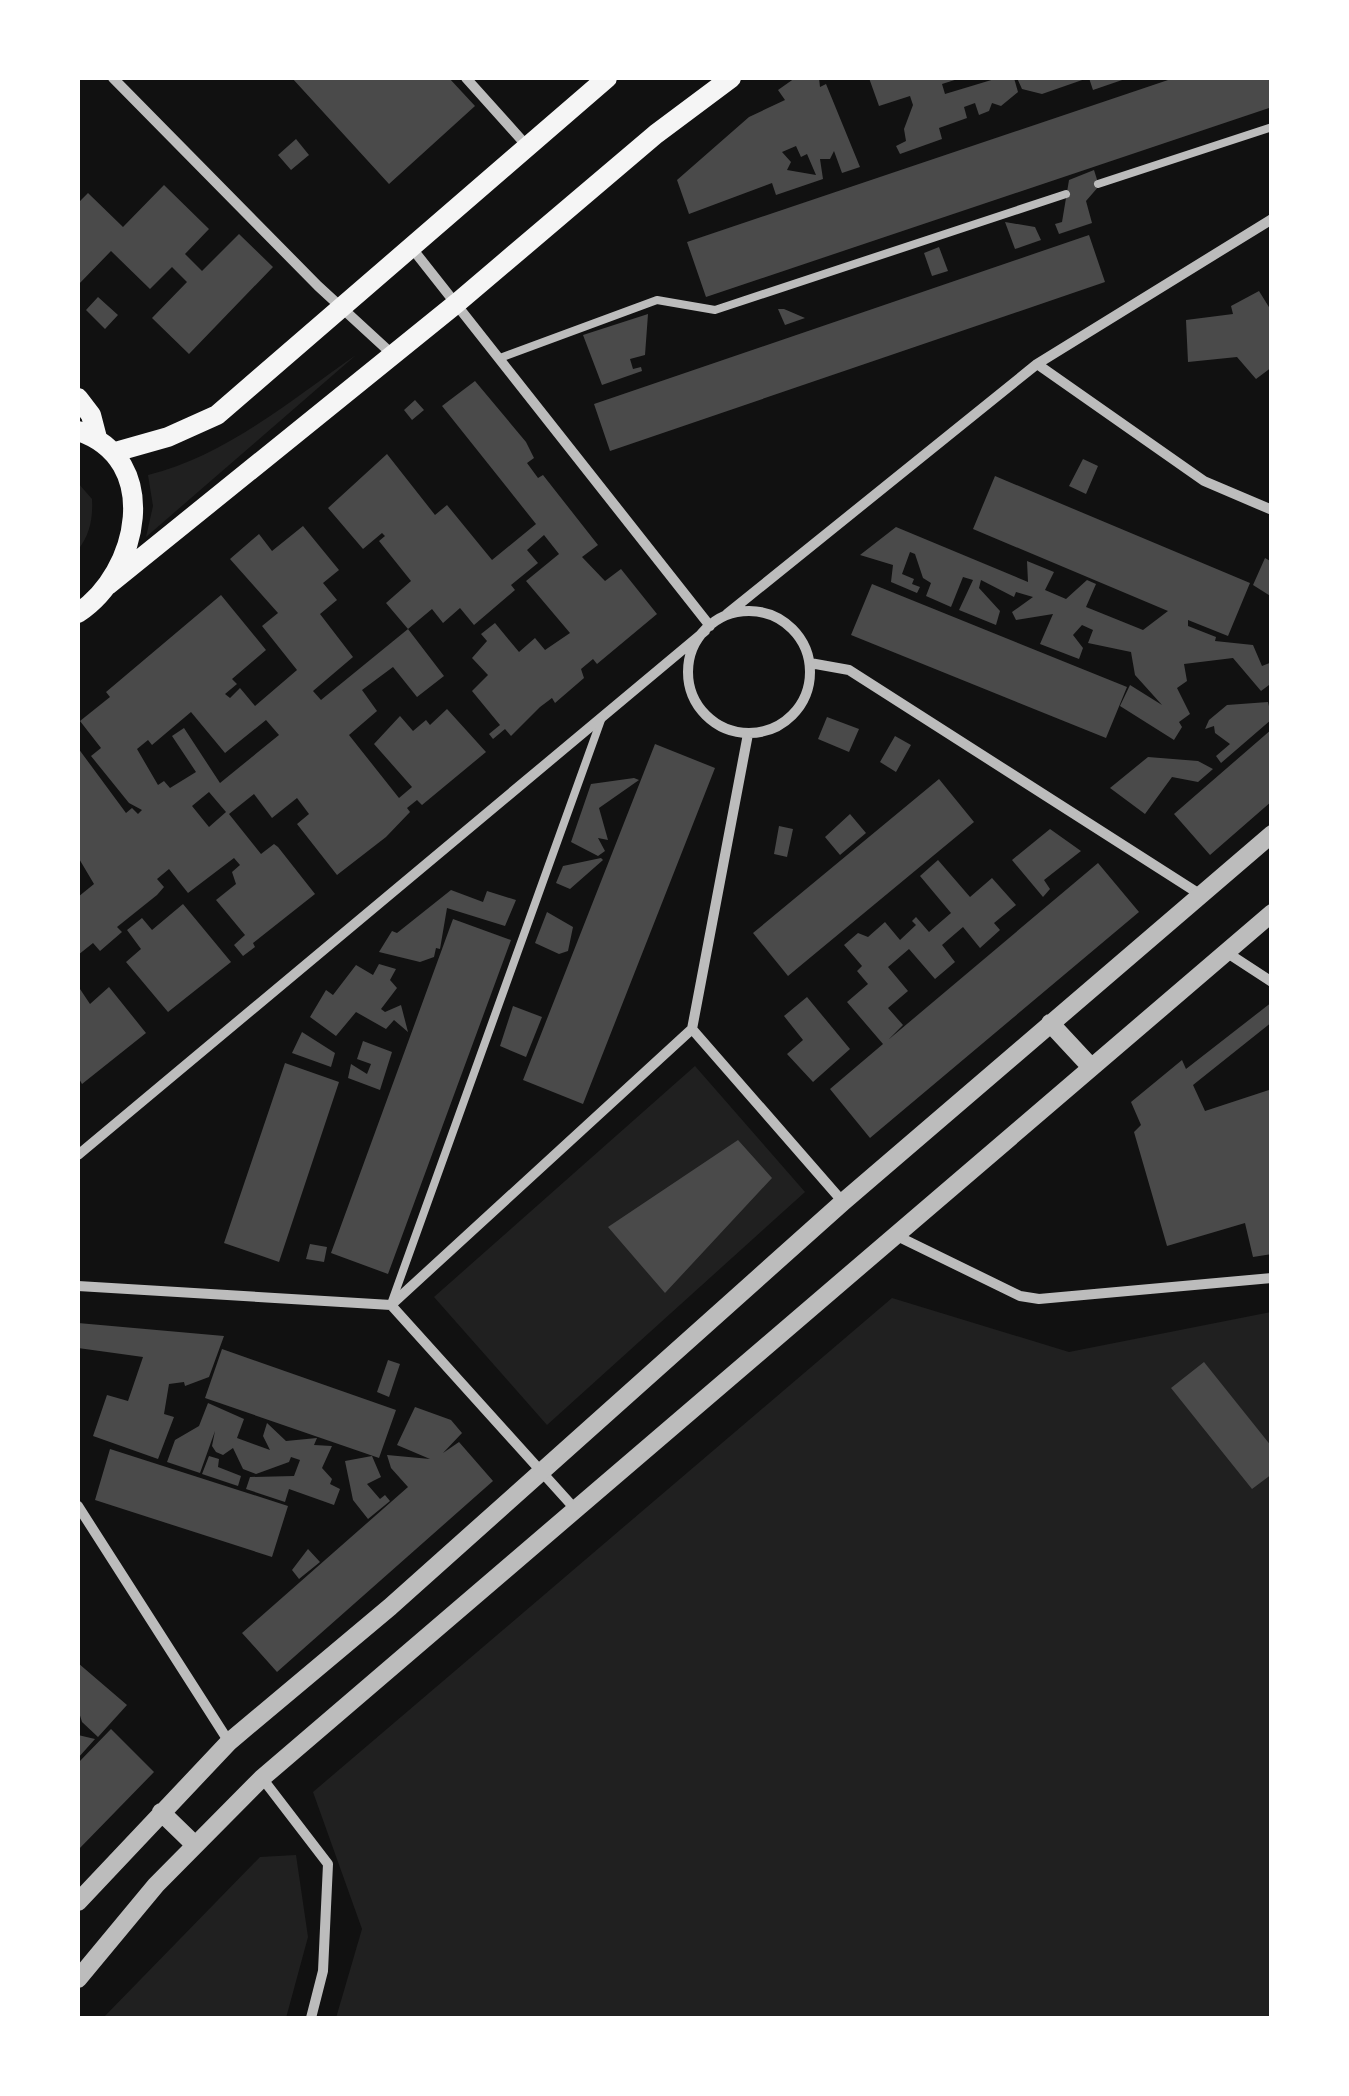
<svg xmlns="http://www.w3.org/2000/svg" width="1349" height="2096" viewBox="0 0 1349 2096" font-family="Lora,serif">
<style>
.green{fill:#202020}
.building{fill:#4a4a4a;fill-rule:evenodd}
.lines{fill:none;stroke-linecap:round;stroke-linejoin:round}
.service{stroke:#bcbcbc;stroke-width:8}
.minor{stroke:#bcbcbc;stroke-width:10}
.tertiary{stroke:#bcbcbc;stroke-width:18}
.secondary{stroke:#f5f5f5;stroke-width:20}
</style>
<rect width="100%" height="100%" fill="#111"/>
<path class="green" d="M356,355L146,537L153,506L148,475C226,456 291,400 356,355Z
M78,483L92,499C93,519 90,534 78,550Z
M695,1066L805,1192L547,1425L434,1297Z
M892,1298L1069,1352L1271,1312V2018H336L362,1929L313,1792Z
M296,1855L308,1937L286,2018H103L260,1857Z"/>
<path class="building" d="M292,78H449L475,106L389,184Z
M795,78H819L820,87L826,84L860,167L842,173L834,151L830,159H820L823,179L776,195L772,183L689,214L677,180L749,117L785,100L778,90ZM796,146L801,157L807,154L816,175L787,170L791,162L782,152Z
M869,78H961L942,84L945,94L998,78H1014L1018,92L1001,106L992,103L989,111L979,115L975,103L964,107L967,118L939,128L942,139L900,154L896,146L906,141L904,129L913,105L910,96L879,106Z
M1017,78H1088L1042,94L1022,89Z
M1089,78H1128L1093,90Z
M1174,78H1272V107L706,297L687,242Z
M296,139L309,155L291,170L278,155Z
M1094,170L1099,186L1086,201L1092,223L1059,234L1055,224L1062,222L1069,180Z
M164,185L209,229L185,254L202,271L239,234L273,267L189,354L152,318L187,282L172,267L150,289L111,251L78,285V203L88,193L123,227Z
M1005,222L1035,227L1041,240L1015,249Z
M1089,235L1105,282L610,451L594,404Z
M939,247L948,271L932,276L924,253Z
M1259,291L1272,312V367L1256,379L1237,357L1188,362L1186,320L1233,314L1231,306Z
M98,297L118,315L105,329L86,310Z
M778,309H784L805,318L785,325Z
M648,314L645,355L630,359L633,369L641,367L642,371L602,385L583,335Z
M475,381L526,442L534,458L527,463L538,478L543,475L598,545L582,557L605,581L621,569L657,614L597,664L593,659L581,669L584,678L555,703L552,698L540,707L511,736L505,729L493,739L489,734L500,725L472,691L488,675L472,658L487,641L481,634L495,623L519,652L535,638L545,650L570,633L526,581L559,554L544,535L527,550L538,563L511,585L515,590L474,625L460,608L443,623L432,609L408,629L386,603L411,581L379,541L385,536L382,533L363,549L328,508L387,454L435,515L447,505L492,560L536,524L442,406Z
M415,400L424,410L412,420L404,410Z
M1083,459L1098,466L1086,494L1069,486Z
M995,476L1250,583L1228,636L1188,620V626L1216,637L1215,641L1253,645L1262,666L1272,662V691L1269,685L1261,691L1233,658L1184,664L1187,681L1177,688L1190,714L1179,722L1182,727L1174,740L1120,706L1130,685L1162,705L1135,675L1131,652L1088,643L1093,630L1082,625L1073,635L1083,648L1079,659L1040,644L1053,614L1016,620L1012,612L1033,597L1016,592L1014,597L981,580L979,588L1000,611L996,625L959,610L973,580L963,577L951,607L926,596L931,583L923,578L915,554L910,552L902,574L914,579L912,584L920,587L917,593L891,582L893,565L860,555L896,527L1028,582L1027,561L1054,572L1045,590L1066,599L1087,580L1096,584L1086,607L1143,630L1168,611L973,529Z
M303,526L339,570L323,583L337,600L320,614L353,657L313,691L321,700L408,629L444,676L417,697L393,667L362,690L377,711L349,735L399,798L412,787L374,744L400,716L413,731L426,720L430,725L447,709L486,752L422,805L417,800L407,808L410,812L386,837L337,875L297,824L309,814L297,798L272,818L254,794L229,814L261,854L274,844L278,847L315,894L253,943L255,947L243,956L234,945L245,935L216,900L236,884L232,872L240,865L234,858L188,893L169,869L157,879L164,887L157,895L117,927L122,932L100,951L93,943L78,955V897L94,884L78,857V748L126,813L132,808L138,814L142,810L129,803L91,756L101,748L80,721L110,697L106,692L221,595L266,650L232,679L237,684L225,694L230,698L240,688L255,706L297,670L262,626L278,613L230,559L259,534L272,551ZM191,712L225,753L266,720L279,735L220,783L184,728L172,736L196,772L170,788L164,781L158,785L137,749L148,740L152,745ZM209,792L226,812L209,827L192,806Z
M1265,558L1272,562V597L1253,585Z
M872,584L1127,687L1106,738L851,635Z
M1268,702L1272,719L1221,763L1216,756L1230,744L1215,733L1214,726L1205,729L1209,720L1227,705Z
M827,717L859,729L849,752L818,739Z
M1272,729V801L1210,855L1174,814Z
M895,736L911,745L896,772L880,762Z
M655,744L715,768L583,1104L523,1080Z
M1148,757L1198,761L1213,769L1198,782L1172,777L1145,814L1110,788Z
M634,778L639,780L599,808L608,840L598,838L605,851L598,856L571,842L591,784Z
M939,779L974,822L788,976L753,933Z
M850,814L866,833L840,855L825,837Z
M779,826L793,829L787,857L774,854Z
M1050,829L1081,851L1044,880L1050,889L1043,897L1012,860Z
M601,858L603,860L570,889L556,883L563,866Z
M938,860L970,897L992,878L1016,905L994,923L1000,930L980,948L963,927L942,945L955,962L935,979L909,949L888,967L908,991L888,1008L903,1025L888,1040L1098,863L1139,912L870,1138L830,1089L883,1044L847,1002L868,984L857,971L862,966L844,945L858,933L868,937L885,922L900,940L916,925L912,921L916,917L929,932L951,913L920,876Z
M451,890L483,902L487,891L516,900L505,926L447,908L440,949L436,948L434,957L420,962L379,952L392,931L397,933Z
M183,904L231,962L168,1012L126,962L141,949L127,930L142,918L152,930Z
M547,912L573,927L568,951L559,954L535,943Z
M453,919L511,940L388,1274L331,1253Z
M379,964L396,969L390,980L397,988L381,1009L385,1012L401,1005L408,1032L394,1020L386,1029L356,1012L336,1036L310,1017L326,990L333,995L356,965L373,975Z
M78,986L90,1004L109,987L146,1033L82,1084L78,1077Z
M807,997L850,1049L813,1082L787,1054L803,1040L784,1016Z
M1272,1002V1022L1193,1085L1205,1111L1272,1089V1254L1253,1257L1245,1223L1167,1246L1134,1132L1141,1125L1131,1102L1182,1060L1186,1069Z
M513,1006L542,1017L526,1057L500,1046Z
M302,1032L335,1053L331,1067L292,1053Z
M363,1041L392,1052L380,1090L348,1078L351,1064L367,1074L371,1064L357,1059Z
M285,1063L339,1082L279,1262L224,1243Z
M738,1140L772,1178L665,1293L608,1227Z
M310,1244L327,1247L324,1262L306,1259Z
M78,1323L224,1336L209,1377L185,1386L184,1382L169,1384L164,1414L174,1417L158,1459L93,1436L107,1395L128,1401L143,1357L78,1348Z
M222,1349L396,1410L379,1458L205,1398Z
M388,1360L400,1364L389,1397L377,1392Z
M1204,1362L1272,1447V1474L1252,1489L1171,1388Z
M208,1403L244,1419L237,1438L270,1450L263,1436L267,1423L286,1441L317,1438L314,1445L332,1446L322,1468L332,1479L330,1484L340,1489L334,1505L289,1489L285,1502L246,1489L250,1477L294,1476L300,1460L291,1457L289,1462L256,1474L243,1469L233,1448L223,1455L216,1452L212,1446L215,1431L200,1473L167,1462L175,1440L199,1426Z
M415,1407L451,1420L462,1433L443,1453L459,1442L493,1481L277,1672L242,1633L408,1487L391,1468L387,1455L430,1459L397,1445Z
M110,1449L288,1506L272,1557L95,1500Z
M209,1456L219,1459L218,1467L241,1476L238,1486L202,1474Z
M372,1456L381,1477L367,1484L380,1499L385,1495L390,1501L368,1519L353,1500L345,1461Z
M308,1549L320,1562L299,1579L292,1570Z
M78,1663L127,1705L98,1737L82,1722L78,1709Z
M111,1729L154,1772L78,1850V1763Z
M78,1735L95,1739L78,1758Z"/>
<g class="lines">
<path class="service" d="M1098,184L1272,127
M500,358L657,300L715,310L1066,194
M391,1304L601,720"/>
<path class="minor" d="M113,78L318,286L392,354
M466,78L527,146
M411,247L710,626
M1037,364L1204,481L1272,510
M688 672a61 61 0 1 1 122 0a61 61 0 1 1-122 0Z
M727,614L1037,364L1272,219
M810,663L849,670L1201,895
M748,734L692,1029L843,1202
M1226,952L1272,982
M78,1155L705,631
M893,1234L1020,1296L1039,1299L1272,1278
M78,1286L391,1305L576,1510
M391,1305L692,1029
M78,1506L229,1742
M262,1778L328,1864L323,1971L311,2018"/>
<path class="tertiary" d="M1050,1023L1090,1066
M161,1812L195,1845
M78,1902L229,1742L390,1607L843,1202L1272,834
M78,1979L156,1885L262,1778L1272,913"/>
<path class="secondary" d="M78,398L91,415L97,438
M78,431C163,459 139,573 78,613
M115,452L168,437L217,415L607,78
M108,585L457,303L656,134L731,78"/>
</g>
<rect width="1349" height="2096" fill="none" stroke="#ffffff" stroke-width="160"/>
</svg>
